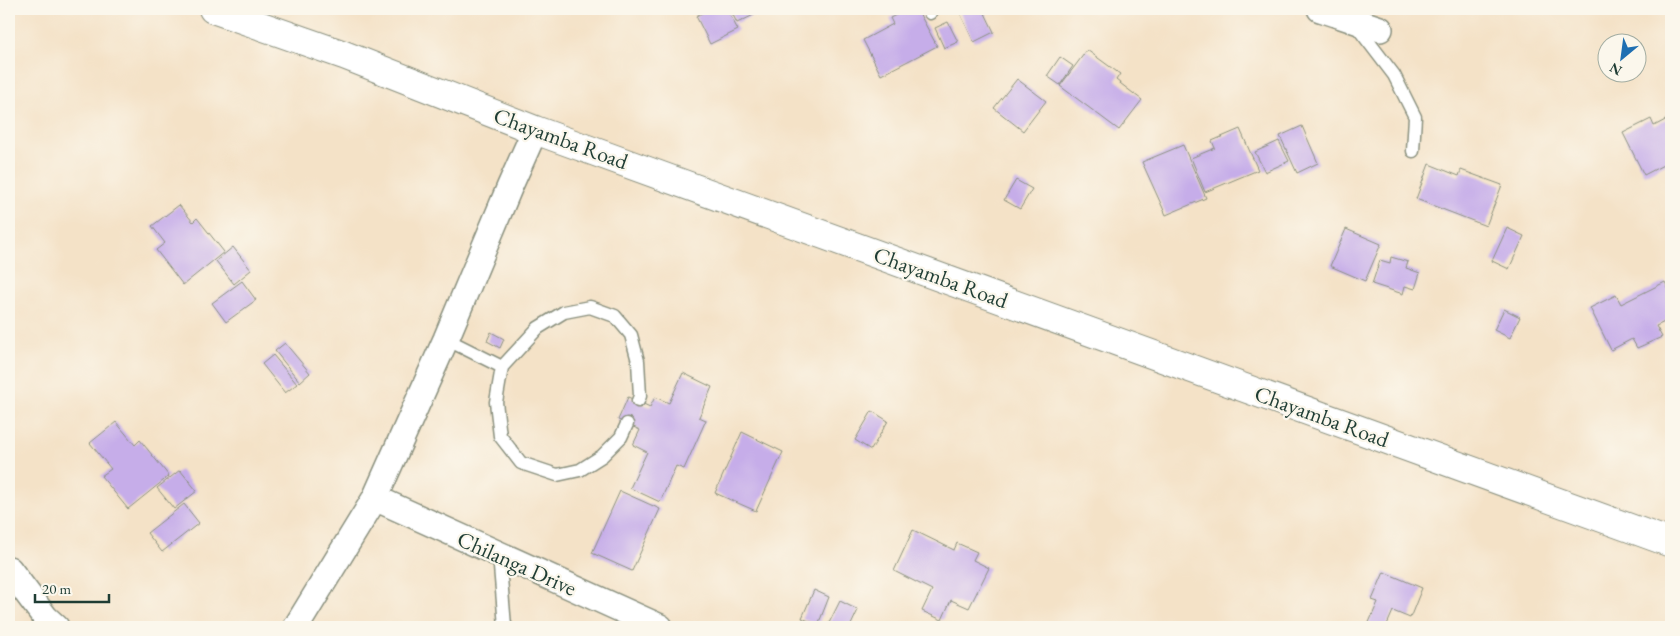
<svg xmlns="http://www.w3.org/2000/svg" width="1680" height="636" viewBox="0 0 1680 636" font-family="'EB Garamond',serif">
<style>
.building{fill:#c6ade9}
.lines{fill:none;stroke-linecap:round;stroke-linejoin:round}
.service-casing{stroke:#8a907e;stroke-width:15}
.minor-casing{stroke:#8a907e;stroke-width:28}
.tertiary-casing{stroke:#8a907e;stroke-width:30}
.service{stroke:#fff;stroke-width:12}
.minor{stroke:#fff;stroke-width:25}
.tertiary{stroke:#fff;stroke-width:28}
.labels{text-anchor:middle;stroke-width:4.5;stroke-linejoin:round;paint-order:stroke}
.street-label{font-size:22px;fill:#1f3d34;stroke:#fbf7ec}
</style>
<rect width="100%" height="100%" fill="#fbf7ec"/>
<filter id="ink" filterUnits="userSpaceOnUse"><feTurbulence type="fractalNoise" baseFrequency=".02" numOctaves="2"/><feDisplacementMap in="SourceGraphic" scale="10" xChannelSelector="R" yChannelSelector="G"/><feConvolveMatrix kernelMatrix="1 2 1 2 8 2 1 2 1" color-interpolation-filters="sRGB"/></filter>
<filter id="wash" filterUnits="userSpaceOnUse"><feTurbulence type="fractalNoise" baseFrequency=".0096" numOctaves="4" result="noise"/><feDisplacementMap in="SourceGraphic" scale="20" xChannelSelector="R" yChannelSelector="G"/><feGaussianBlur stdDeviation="1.12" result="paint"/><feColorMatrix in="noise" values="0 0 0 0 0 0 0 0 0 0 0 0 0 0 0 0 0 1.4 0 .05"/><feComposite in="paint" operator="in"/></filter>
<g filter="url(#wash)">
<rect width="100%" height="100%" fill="#f4e2c7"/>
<g id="blocks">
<path class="building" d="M710,9H727L738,30L710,44L696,16Z
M730,9H761L762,11L737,23Z
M908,9H917L937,46L881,75L863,40L893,24L890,18Z
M970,9H983L994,32L974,42L960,13Z
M948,22L958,42L944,48L935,28Z
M1087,50L1120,74L1116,80L1142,100L1119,130L1060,86Z
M1060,57L1073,66L1060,85L1047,76Z
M1017,79L1046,101L1023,131L994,108Z
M1671,117V161L1644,175L1623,133L1651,119L1654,126Z
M1302,126L1318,163L1297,173L1280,136Z
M1240,129L1258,170L1205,192L1191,158L1215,148L1212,141Z
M1279,141L1289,161L1265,172L1255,152Z
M1183,145L1206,198L1166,215L1142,162Z
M1429,164L1459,176L1461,170L1502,185L1486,226L1416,199Z
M1016,180L1032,189L1020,209L1004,200Z
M179,205L193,222L197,218L224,252L183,285L156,250L165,243L152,226Z
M1507,228L1524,236L1509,269L1492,261Z
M1346,229L1381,244L1365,281L1330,266Z
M233,247L251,270L234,284L216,261Z
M1391,257L1408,262L1406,268L1420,273L1415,289L1405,286L1403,294L1372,284L1380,260L1390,263Z
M242,281L256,300L226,322L212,303Z
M1665,282L1671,294V319L1656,326L1662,337L1637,348L1632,339L1611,350L1590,308L1616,295L1621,304Z
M1504,309L1520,317L1510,338L1494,330Z
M491,332L504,339L500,348L487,341Z
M285,343L310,373L300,382L275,351Z
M273,355L297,384L285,393L262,364Z
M683,373L712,387L699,417L706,420L684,469L676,466L660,502L630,488L647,452L633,445L640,430L618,420L628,397L650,407L655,397L669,403Z
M872,411L888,421L871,450L855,440Z
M116,422L135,445L140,440L169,476L128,509L101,476L111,469L90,443Z
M742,432L783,452L756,511L715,493Z
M180,470L197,491L174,509L157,488Z
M620,491L660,509L632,571L592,553Z
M184,504L199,523L162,552L147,533Z
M913,530L954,550L957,543L977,552L973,560L989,568L969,608L951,600L942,620L922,611L932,590L894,571Z
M1384,572L1422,588L1410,618L1393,611L1386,627H1367L1378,602L1372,600Z
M814,590L829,597L818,625L802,618Z
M840,601L858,610L850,627H827Z"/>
</g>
</g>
<g filter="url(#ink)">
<use href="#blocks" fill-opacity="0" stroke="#8a907e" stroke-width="1"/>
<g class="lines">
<g class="service-casing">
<path id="service" d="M929,9L930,13
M1355,24L1394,75L1415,117L1413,151
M446,339L502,367L496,402L500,436L521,463L557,475L580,470L602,456L621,437L627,424
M502,367L538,328L564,312L590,307L615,316L631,335L638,361L640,396L638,401
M499,555L505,626L507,627"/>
</g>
<g class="minor-casing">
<path id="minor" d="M1320,9L1380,29
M375,498L660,627
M9,569L45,617L56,627
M296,627L375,498L446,339L510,186L535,130"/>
</g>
<g class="tertiary-casing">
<path id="tertiary" d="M213,9L344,55L535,130L1671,543"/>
</g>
<use href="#service" class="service"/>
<use href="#minor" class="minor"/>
<use href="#tertiary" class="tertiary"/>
</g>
</g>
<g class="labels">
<g class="street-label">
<text transform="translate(561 138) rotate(20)" y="8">Chayamba Road</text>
<text transform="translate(941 277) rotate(20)" y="8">Chayamba Road</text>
<text transform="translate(1322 416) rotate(20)" y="8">Chayamba Road</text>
<text transform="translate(517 563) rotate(24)" y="8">Chilanga Drive</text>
</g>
</g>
<rect width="1680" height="636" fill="none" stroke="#fbf7ec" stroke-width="30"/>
<g transform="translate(1622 58) rotate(209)"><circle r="24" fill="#fbf7ec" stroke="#a3ada2"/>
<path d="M0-4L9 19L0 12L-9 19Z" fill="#1f6fb2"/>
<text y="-8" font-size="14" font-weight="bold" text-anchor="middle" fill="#1f3d34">N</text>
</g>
<path d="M35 594v8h74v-8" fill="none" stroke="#1f3d34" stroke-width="2.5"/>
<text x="42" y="594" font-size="15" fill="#1f3d34" stroke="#fbf7ec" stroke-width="4" paint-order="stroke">20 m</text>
</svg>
